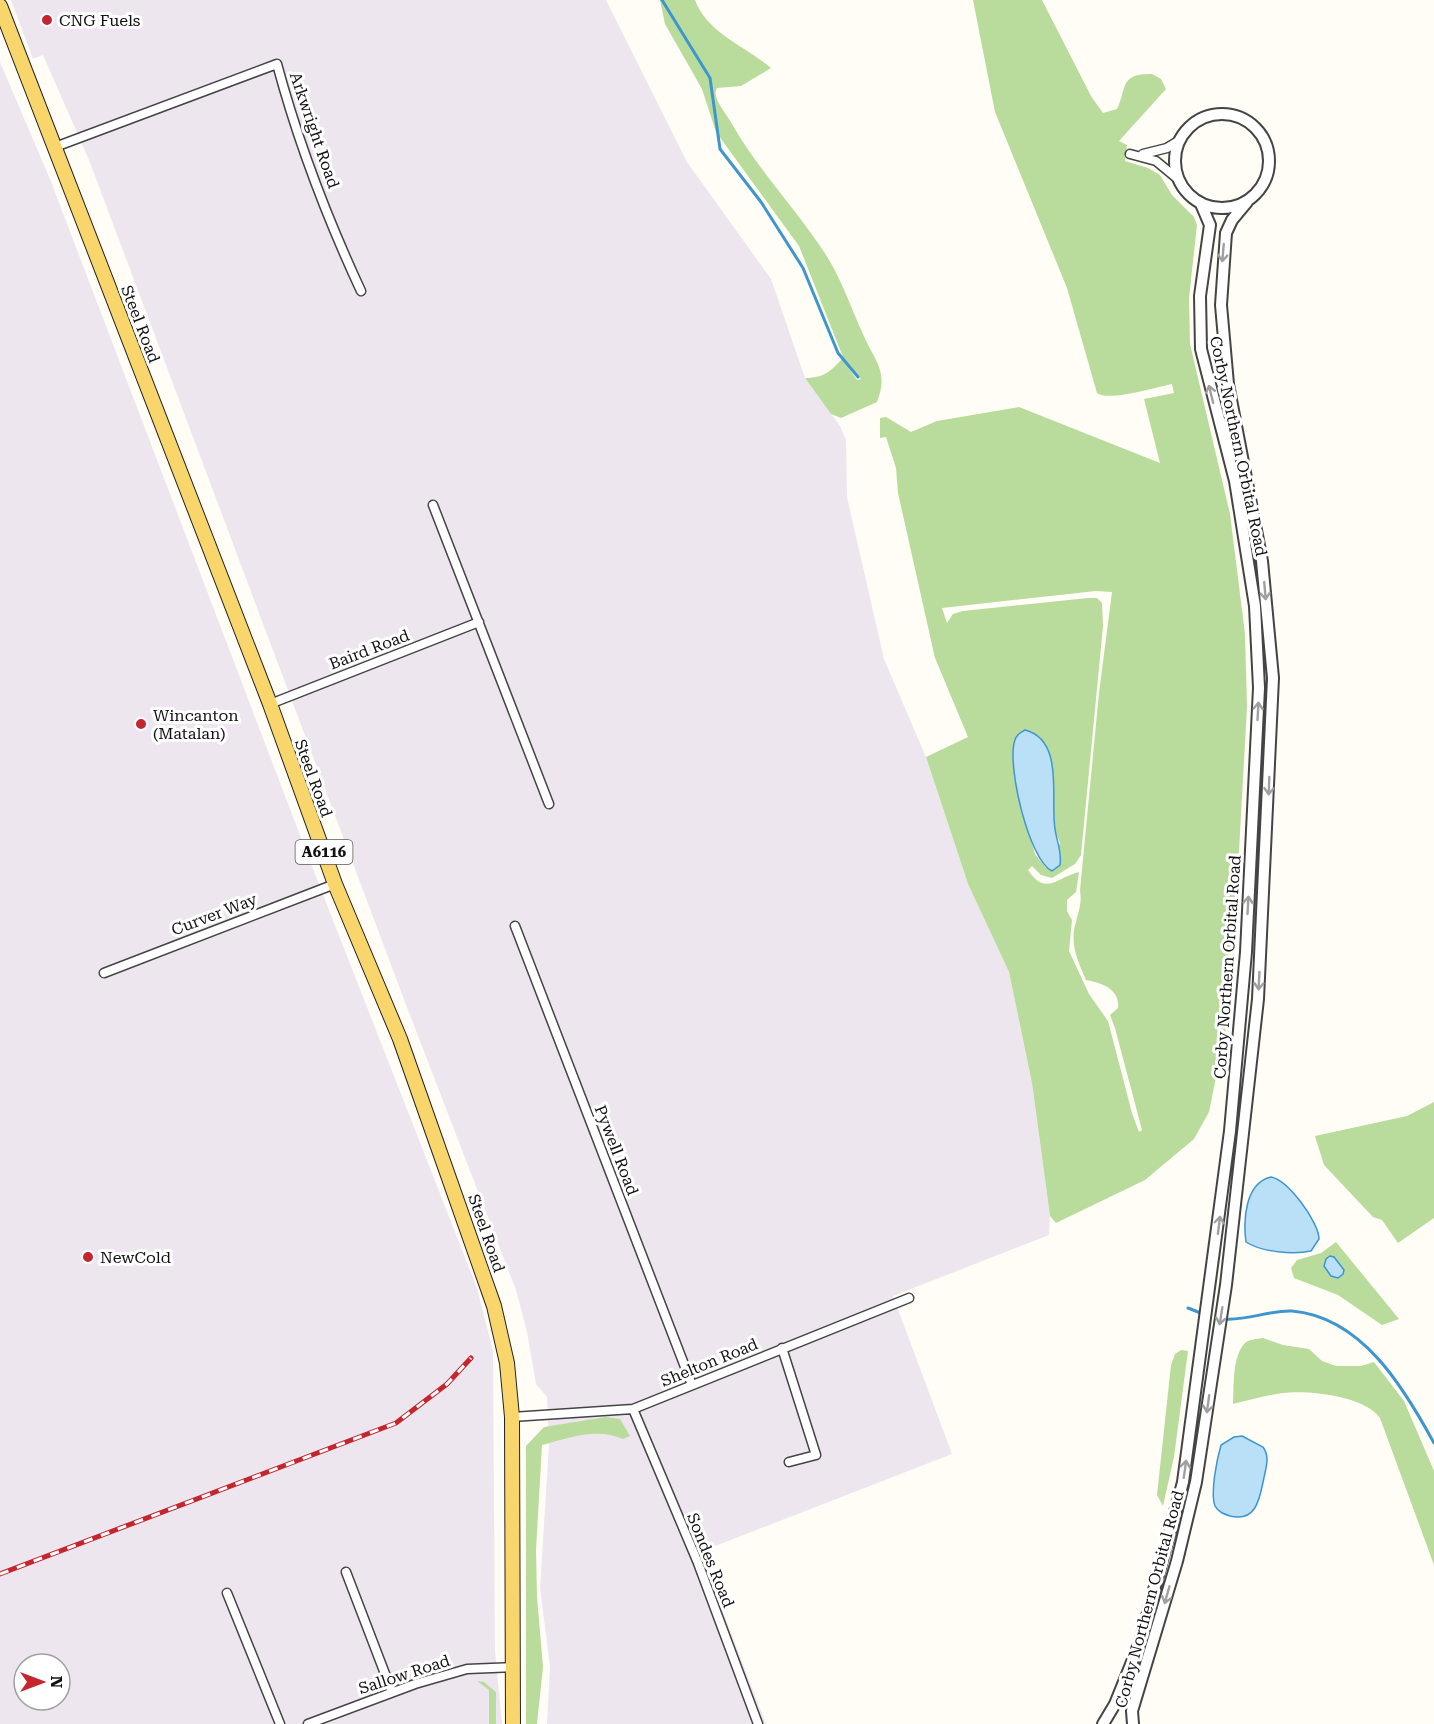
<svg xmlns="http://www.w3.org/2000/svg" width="1434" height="1724" viewBox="0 0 1434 1724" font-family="'Roboto Serif',serif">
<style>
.industrial{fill:#eee6ef;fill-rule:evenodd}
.forest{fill:#b9dc9c;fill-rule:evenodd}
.water{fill:#b9e0f7;stroke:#3f96cf;stroke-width:1.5}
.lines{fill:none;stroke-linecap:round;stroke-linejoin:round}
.stream{stroke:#3f96cf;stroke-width:3}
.minor-casing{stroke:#444;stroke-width:11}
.tertiary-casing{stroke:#444;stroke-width:14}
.primary-casing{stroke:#222;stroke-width:16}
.minor{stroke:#fff;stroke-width:8}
.tertiary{stroke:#fff;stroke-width:10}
.primary{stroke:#f9d66b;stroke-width:14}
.rail-casing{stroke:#c4262e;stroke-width:5}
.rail{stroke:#fff;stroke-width:3;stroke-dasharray:9;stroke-linecap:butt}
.oneway{stroke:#a0a0a0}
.poi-dot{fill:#c4262e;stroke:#fff;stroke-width:2}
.labels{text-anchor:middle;stroke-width:6;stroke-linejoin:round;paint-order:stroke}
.shield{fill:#fff;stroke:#585858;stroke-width:1.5}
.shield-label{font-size:15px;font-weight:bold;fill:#111}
.poi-label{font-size:16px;fill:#111;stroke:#fff;text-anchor:start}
.street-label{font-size:16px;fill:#111;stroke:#fff}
</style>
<rect width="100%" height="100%" fill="#fffdf5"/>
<path class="industrial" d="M11,0H606L687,162L771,279L805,378L840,426L846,440L847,497L884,659L926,757L968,884L1009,972L1032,1083L1050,1216L1049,1235L893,1296L952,1454L700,1552L766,1724H547L550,1666L540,1588L549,1445L547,1397L536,1384L527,1332L516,1290L408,1010L89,160L43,55L33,59Z
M0,62L50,179L311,864L477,1288L493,1351L495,1651L502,1724H0ZM24,1664H60V1700H24Z"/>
<path class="forest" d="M660,0H695C707,33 745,46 771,68L741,86L717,88C711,98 727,114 732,124C758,170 797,210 826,255C842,280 851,308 863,334C875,362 889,371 877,402L841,418L831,414L805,378C823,378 830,372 842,359L857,380L861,379L850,369L843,357L799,246L716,132L702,89L665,24Z
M973,0H1042L1091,96L1103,113L1117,109C1127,89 1119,73 1152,74L1161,79L1166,89L1119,141L1127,145L1125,161L1148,168L1160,175L1172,195L1194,217L1197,225L1189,298L1190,344L1230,514L1245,634L1247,707L1233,959L1230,966L1223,1067H1218L1209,1112L1194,1139L1145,1180L1056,1223L1050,1216L1032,1083L1009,972L968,884L926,757L968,737L935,658L898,493L896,468L886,437L880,438V418L886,417L911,432L937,421L1019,407L1160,463L1144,399L1174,393L1172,384C1157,387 1108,402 1097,393L1067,288L995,112ZM1096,591L1112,592L1099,693L1080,890C1082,904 1079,909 1076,922C1069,943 1078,961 1086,980C1102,983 1120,989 1118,1008L1110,1015L1115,1028L1142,1130L1139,1132L1132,1113L1108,1021L1089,994L1069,951L1072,920L1067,911V900L1076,892L1079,872C1057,877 1046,897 1028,870L1032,866L1041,875L1052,878L1075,864L1081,855L1103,626L1102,603L1097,598H1088L963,611L953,614L947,623L942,608ZM1016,787L1055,831L1060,843L1046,868L1035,854Z
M1434,1102V1218L1398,1243L1382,1220L1373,1217L1324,1165L1315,1136L1407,1116Z
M1336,1242L1399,1319L1382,1325L1338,1295L1294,1278L1291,1268L1297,1260L1321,1253Z
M1263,1338L1283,1345L1309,1349L1322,1361L1336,1366H1361L1374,1362L1404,1401L1434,1471V1565L1380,1418C1365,1396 1309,1390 1283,1393C1267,1395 1249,1400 1233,1404C1234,1387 1232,1356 1245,1343C1249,1339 1257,1339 1263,1338Z
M1181,1350L1188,1351L1174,1457L1163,1506L1157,1495L1171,1365L1175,1354Z
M606,1417L620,1419L630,1436L623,1439C597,1427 568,1438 542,1445L536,1550L537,1597L543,1667L537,1724H526V1446L544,1427Z
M477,1681L484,1682L496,1692V1724H489V1690Z"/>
<path class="water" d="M1025,730C1065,740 1050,800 1055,829C1057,843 1062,851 1060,865L1052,871C1029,861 1006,763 1015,740C1017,734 1020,733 1025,730Z
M1271,1177C1288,1180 1319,1222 1319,1239L1311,1251C1294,1255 1261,1252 1246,1242C1243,1220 1245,1183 1271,1177Z
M1330,1256L1334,1257L1344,1270L1343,1274L1338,1278L1331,1276L1324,1266L1326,1259Z
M1242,1436L1263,1447C1269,1455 1267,1464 1265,1473C1260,1494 1259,1523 1230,1516C1224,1514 1218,1512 1215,1506C1210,1493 1217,1459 1221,1445L1234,1437Z"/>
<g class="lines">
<path class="stream" d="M662,0L710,78L720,149L761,202L803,268L838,353L858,377
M1188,1308L1203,1314
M1224,1319C1247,1321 1269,1310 1292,1311C1362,1317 1404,1388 1434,1443"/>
<g class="minor-casing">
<path id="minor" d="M55,147L277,64C298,142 327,218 361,291
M1130,154L1156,161L1179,180
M1143,154L1167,148L1180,140
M433,505L549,804
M270,704L479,622
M515,926L692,1385
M104,973L335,884
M782,1348L816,1455L789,1462
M633,1409L698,1563L758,1724
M512,1417L633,1409L909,1298
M346,1572L392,1692
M227,1593L280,1724
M308,1724L415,1684L467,1669L513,1667"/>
</g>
<g class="tertiary-casing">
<path id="tertiary" d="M1175 161a47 47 0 1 1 94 0a47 47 0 1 1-94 0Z
M1103,1724L1115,1704L1140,1642L1183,1482L1230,1131L1246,952L1259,688L1255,606L1235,481L1201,349L1200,296L1210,225L1201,204
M1133,1724L1132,1711L1177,1561L1196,1482L1226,1285L1258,999L1273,678L1262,561L1228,384L1221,305L1226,233L1232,220L1247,202"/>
</g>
<g class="primary-casing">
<path id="primary" d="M0,6L270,704L335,884L400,1039L494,1306L507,1363L512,1417L513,1724"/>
</g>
<use href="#minor" class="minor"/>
<use href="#tertiary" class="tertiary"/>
<use href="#primary" class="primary"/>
<g class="rail-casing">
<path id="rail" d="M0,1574L396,1423L447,1384L471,1358"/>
</g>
<use href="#rail" class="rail"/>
</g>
<defs><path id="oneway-shaft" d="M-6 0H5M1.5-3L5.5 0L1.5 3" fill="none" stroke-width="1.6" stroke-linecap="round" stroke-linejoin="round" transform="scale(1.5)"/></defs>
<g class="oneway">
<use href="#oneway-shaft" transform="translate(1223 253) rotate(95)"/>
<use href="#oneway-shaft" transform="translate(1211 394) rotate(-104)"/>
<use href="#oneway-shaft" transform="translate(1265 591) rotate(85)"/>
<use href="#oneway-shaft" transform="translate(1258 711) rotate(-87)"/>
<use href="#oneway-shaft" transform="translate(1269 786) rotate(92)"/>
<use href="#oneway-shaft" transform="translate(1248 905) rotate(-87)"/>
<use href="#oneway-shaft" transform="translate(1259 981) rotate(93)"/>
<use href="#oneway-shaft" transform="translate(1219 1225) rotate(-83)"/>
<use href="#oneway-shaft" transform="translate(1221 1316) rotate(99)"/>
<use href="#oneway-shaft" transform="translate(1208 1404) rotate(98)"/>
<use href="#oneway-shaft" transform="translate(1185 1469) rotate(-82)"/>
<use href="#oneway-shaft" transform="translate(1167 1595) rotate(106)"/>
</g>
<g class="poi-dot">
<circle cx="47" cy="20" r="6"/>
<circle cx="141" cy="724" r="6"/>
<circle cx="88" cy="1257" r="6"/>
</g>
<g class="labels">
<rect class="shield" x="295.5" y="840" width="57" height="24" rx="4.5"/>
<g class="shield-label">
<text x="324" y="857">A6116</text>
</g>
<g class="poi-label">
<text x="59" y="26">CNG Fuels</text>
<text x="153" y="721">Wincanton<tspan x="153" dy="18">(Matalan)</tspan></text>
<text x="100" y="1263">NewCold</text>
</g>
<g class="street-label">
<text transform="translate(315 130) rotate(71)" y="6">Arkwright Road</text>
<text transform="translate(141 324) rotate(69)" y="6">Steel Road</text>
<text transform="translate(1239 446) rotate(78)" y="6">Corby Northern Orbital Road</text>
<text transform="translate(369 649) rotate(-21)" y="6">Baird Road</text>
<text transform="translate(314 778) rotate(70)" y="6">Steel Road</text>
<text transform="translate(214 914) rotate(-21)" y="6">Curver Way</text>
<text transform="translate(1227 967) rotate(-86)" y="6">Corby Northern Orbital Road</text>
<text transform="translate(617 1150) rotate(69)" y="6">Pywell Road</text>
<text transform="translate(487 1233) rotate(71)" y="6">Steel Road</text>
<text transform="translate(709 1362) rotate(-22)" y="6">Shelton Road</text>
<text transform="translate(711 1560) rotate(68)" y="6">Sondes Road</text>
<text transform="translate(1149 1599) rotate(-75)" y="6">Corby Northern Orbital Road</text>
<text transform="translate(404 1674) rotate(-18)" y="6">Sallow Road</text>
</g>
</g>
<g transform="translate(42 1682) rotate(90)"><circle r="28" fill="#ffffff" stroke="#a0a0a0" stroke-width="1.5"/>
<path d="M0-4.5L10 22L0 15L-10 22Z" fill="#c4262e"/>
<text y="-9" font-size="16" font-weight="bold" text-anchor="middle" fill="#111111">N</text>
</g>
</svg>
